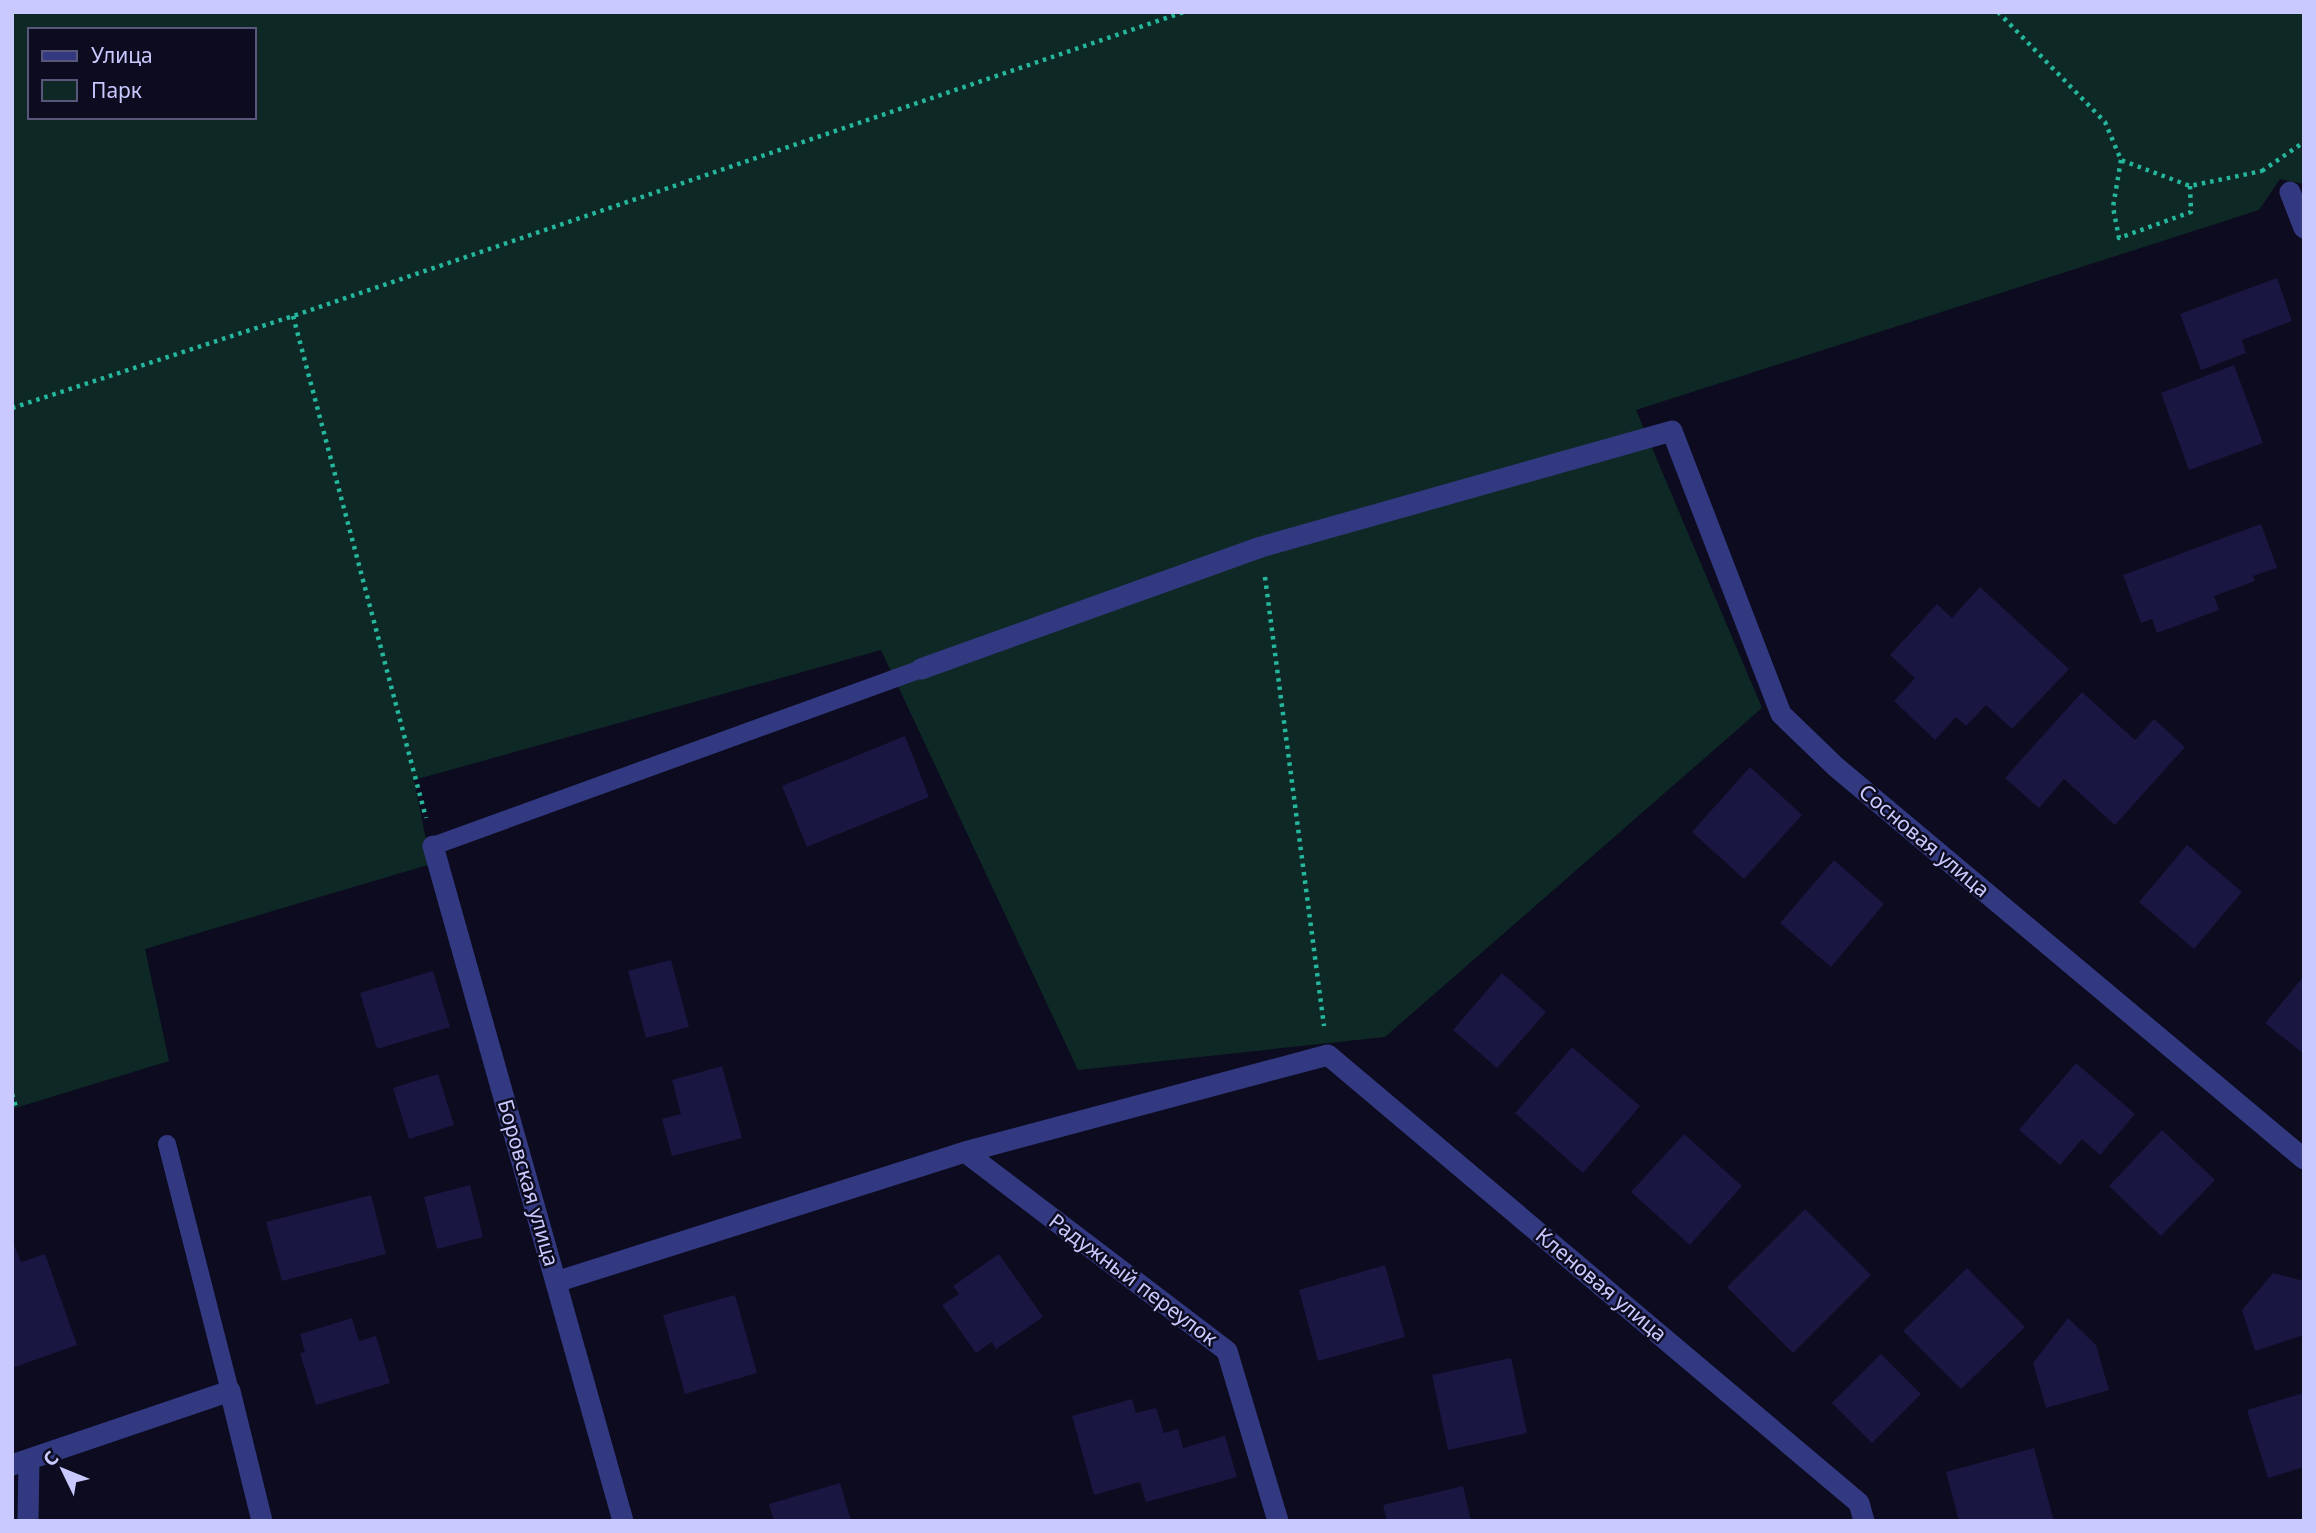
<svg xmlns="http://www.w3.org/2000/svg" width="2316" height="1533" viewBox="0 0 2316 1533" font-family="'Noto Sans',sans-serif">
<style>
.green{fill:#0e2925;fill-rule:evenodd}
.building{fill:#191641}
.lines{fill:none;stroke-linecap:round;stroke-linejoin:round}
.path{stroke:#25b79d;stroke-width:4.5;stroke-dasharray:3.5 5;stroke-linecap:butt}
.lane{stroke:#333981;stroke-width:18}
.street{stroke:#333981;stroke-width:21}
.labels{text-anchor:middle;stroke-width:5;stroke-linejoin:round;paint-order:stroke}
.street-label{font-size:21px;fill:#c9c9ff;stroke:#0c0b1f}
</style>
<rect width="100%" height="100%" fill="#0c0b1f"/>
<path class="green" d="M12,12H2304V184L2280,179L2259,210L1636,410L1762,708L1385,1037L1078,1070L881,650L414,780L431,864L145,949L169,1061L12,1109ZM30,30H254V117H30Z"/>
<path class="building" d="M2277,278L2292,321L2242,340L2246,353L2201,370L2180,314Z
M2234,365L2263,443L2189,470L2161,393Z
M2261,524L2277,568L2253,576L2255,581L2214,596L2219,610L2157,633L2152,619L2141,623L2123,575Z
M1980,587L2069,669L2012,729L1986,705L1966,726L1956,717L1935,740L1894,701L1915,678L1890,655L1937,604L1952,618Z
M2082,692L2135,740L2154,719L2185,747L2115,825L2064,779L2039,808L2005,778Z
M905,736L929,797L807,847L782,786Z
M1750,767L1802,815L1744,879L1692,832Z
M2187,845L2242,892L2194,949L2139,902Z
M1834,860L1884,904L1831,967L1780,923Z
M671,960L689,1027L646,1038L628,971Z
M433,971L450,1027L377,1049L360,993Z
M1502,973L1546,1012L1497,1068L1453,1030Z
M2304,976V1054L2265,1023Z
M1572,1047L1640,1106L1583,1173L1515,1113Z
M2076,1063L2135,1114L2100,1155L2082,1139L2060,1165L2019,1130Z
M722,1066L742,1138L672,1156L662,1119L681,1114L672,1080Z
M438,1074L454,1125L409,1139L393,1088Z
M2162,1130L2215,1180L2161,1236L2109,1186Z
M1684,1134L1742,1186L1690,1245L1631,1192Z
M470,1185L483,1237L437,1249L424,1197Z
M371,1195L386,1254L282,1281L266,1222Z
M1805,1209L1871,1275L1793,1353L1727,1287Z
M12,1240L21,1262L45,1254L77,1345L12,1368Z
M999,1254L1043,1317L996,1349L992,1342L976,1353L942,1305L959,1294L953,1286Z
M1385,1265L1405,1337L1318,1361L1299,1290Z
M1967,1268L2025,1327L1961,1389L1903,1331Z
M2273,1273L2304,1281V1335L2255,1351L2242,1310Z
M735,1295L757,1373L685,1394L663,1315Z
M352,1318L359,1341L376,1336L390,1383L316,1405L300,1353L305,1352L300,1334Z
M2068,1318L2096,1345L2109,1390L2046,1408L2033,1363Z
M1881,1354L1921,1394L1872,1443L1832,1403Z
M1511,1358L1527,1433L1448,1450L1432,1375Z
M2304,1393V1467L2268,1478L2247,1410Z
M1132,1399L1136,1413L1156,1408L1164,1433L1178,1429L1183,1448L1225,1436L1237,1477L1146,1502L1140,1482L1094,1495L1072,1416Z
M2034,1448L2054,1521H1959L1946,1472Z
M840,1483L851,1521H774L769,1504Z
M1463,1486L1471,1521H1387L1383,1505Z"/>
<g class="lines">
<path class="path" d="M1998,12L2105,122L2121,160L2190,186L2262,171L2266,176
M2121,160L2113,207L2119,238L2191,212L2190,186
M2262,171L2304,142
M293,316L426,818
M12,408L293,316L1184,12
M1265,577L1324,1026
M12,1094L16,1107"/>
<path class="lane" d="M433,846L921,669
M167,1144L230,1391"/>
<path class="street" d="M2290,192L2304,228
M921,669L1261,547L1672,431L1781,714L1836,767L2304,1159
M433,846L623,1521
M965,1152L1227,1351L1278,1521
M556,1282L965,1152L1328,1055L1859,1503L1864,1521
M12,1465L230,1391L262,1521
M28,1521L29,1459"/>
</g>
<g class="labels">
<g class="street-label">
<text transform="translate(1924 841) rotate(40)" y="7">Сосновая улица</text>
<text transform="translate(528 1183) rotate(74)" y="7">Боровская улица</text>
<text transform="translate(1133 1280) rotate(37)" y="7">Радужный переулок</text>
<text transform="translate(1601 1285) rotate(40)" y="7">Кленовая улица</text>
</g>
</g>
<rect width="2316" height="1533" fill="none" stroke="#c9c9ff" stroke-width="28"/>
<rect x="28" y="28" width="228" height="91" fill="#0c0b1f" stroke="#585779" stroke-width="2"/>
<rect x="42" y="51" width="35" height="10" fill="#333981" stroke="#585779" stroke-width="2"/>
<text x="91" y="63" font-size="21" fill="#c9c9ff">Улица</text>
<rect x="42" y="80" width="35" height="21" fill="#0e2925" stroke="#585779" stroke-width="2"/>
<text x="91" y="98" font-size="21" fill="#c9c9ff">Парк</text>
<g transform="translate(63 1470) rotate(313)" stroke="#0c0b1f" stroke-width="5" paint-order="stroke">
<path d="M0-5L12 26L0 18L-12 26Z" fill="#c9c9ff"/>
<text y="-10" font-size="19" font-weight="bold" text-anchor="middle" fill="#c9c9ff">С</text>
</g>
</svg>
